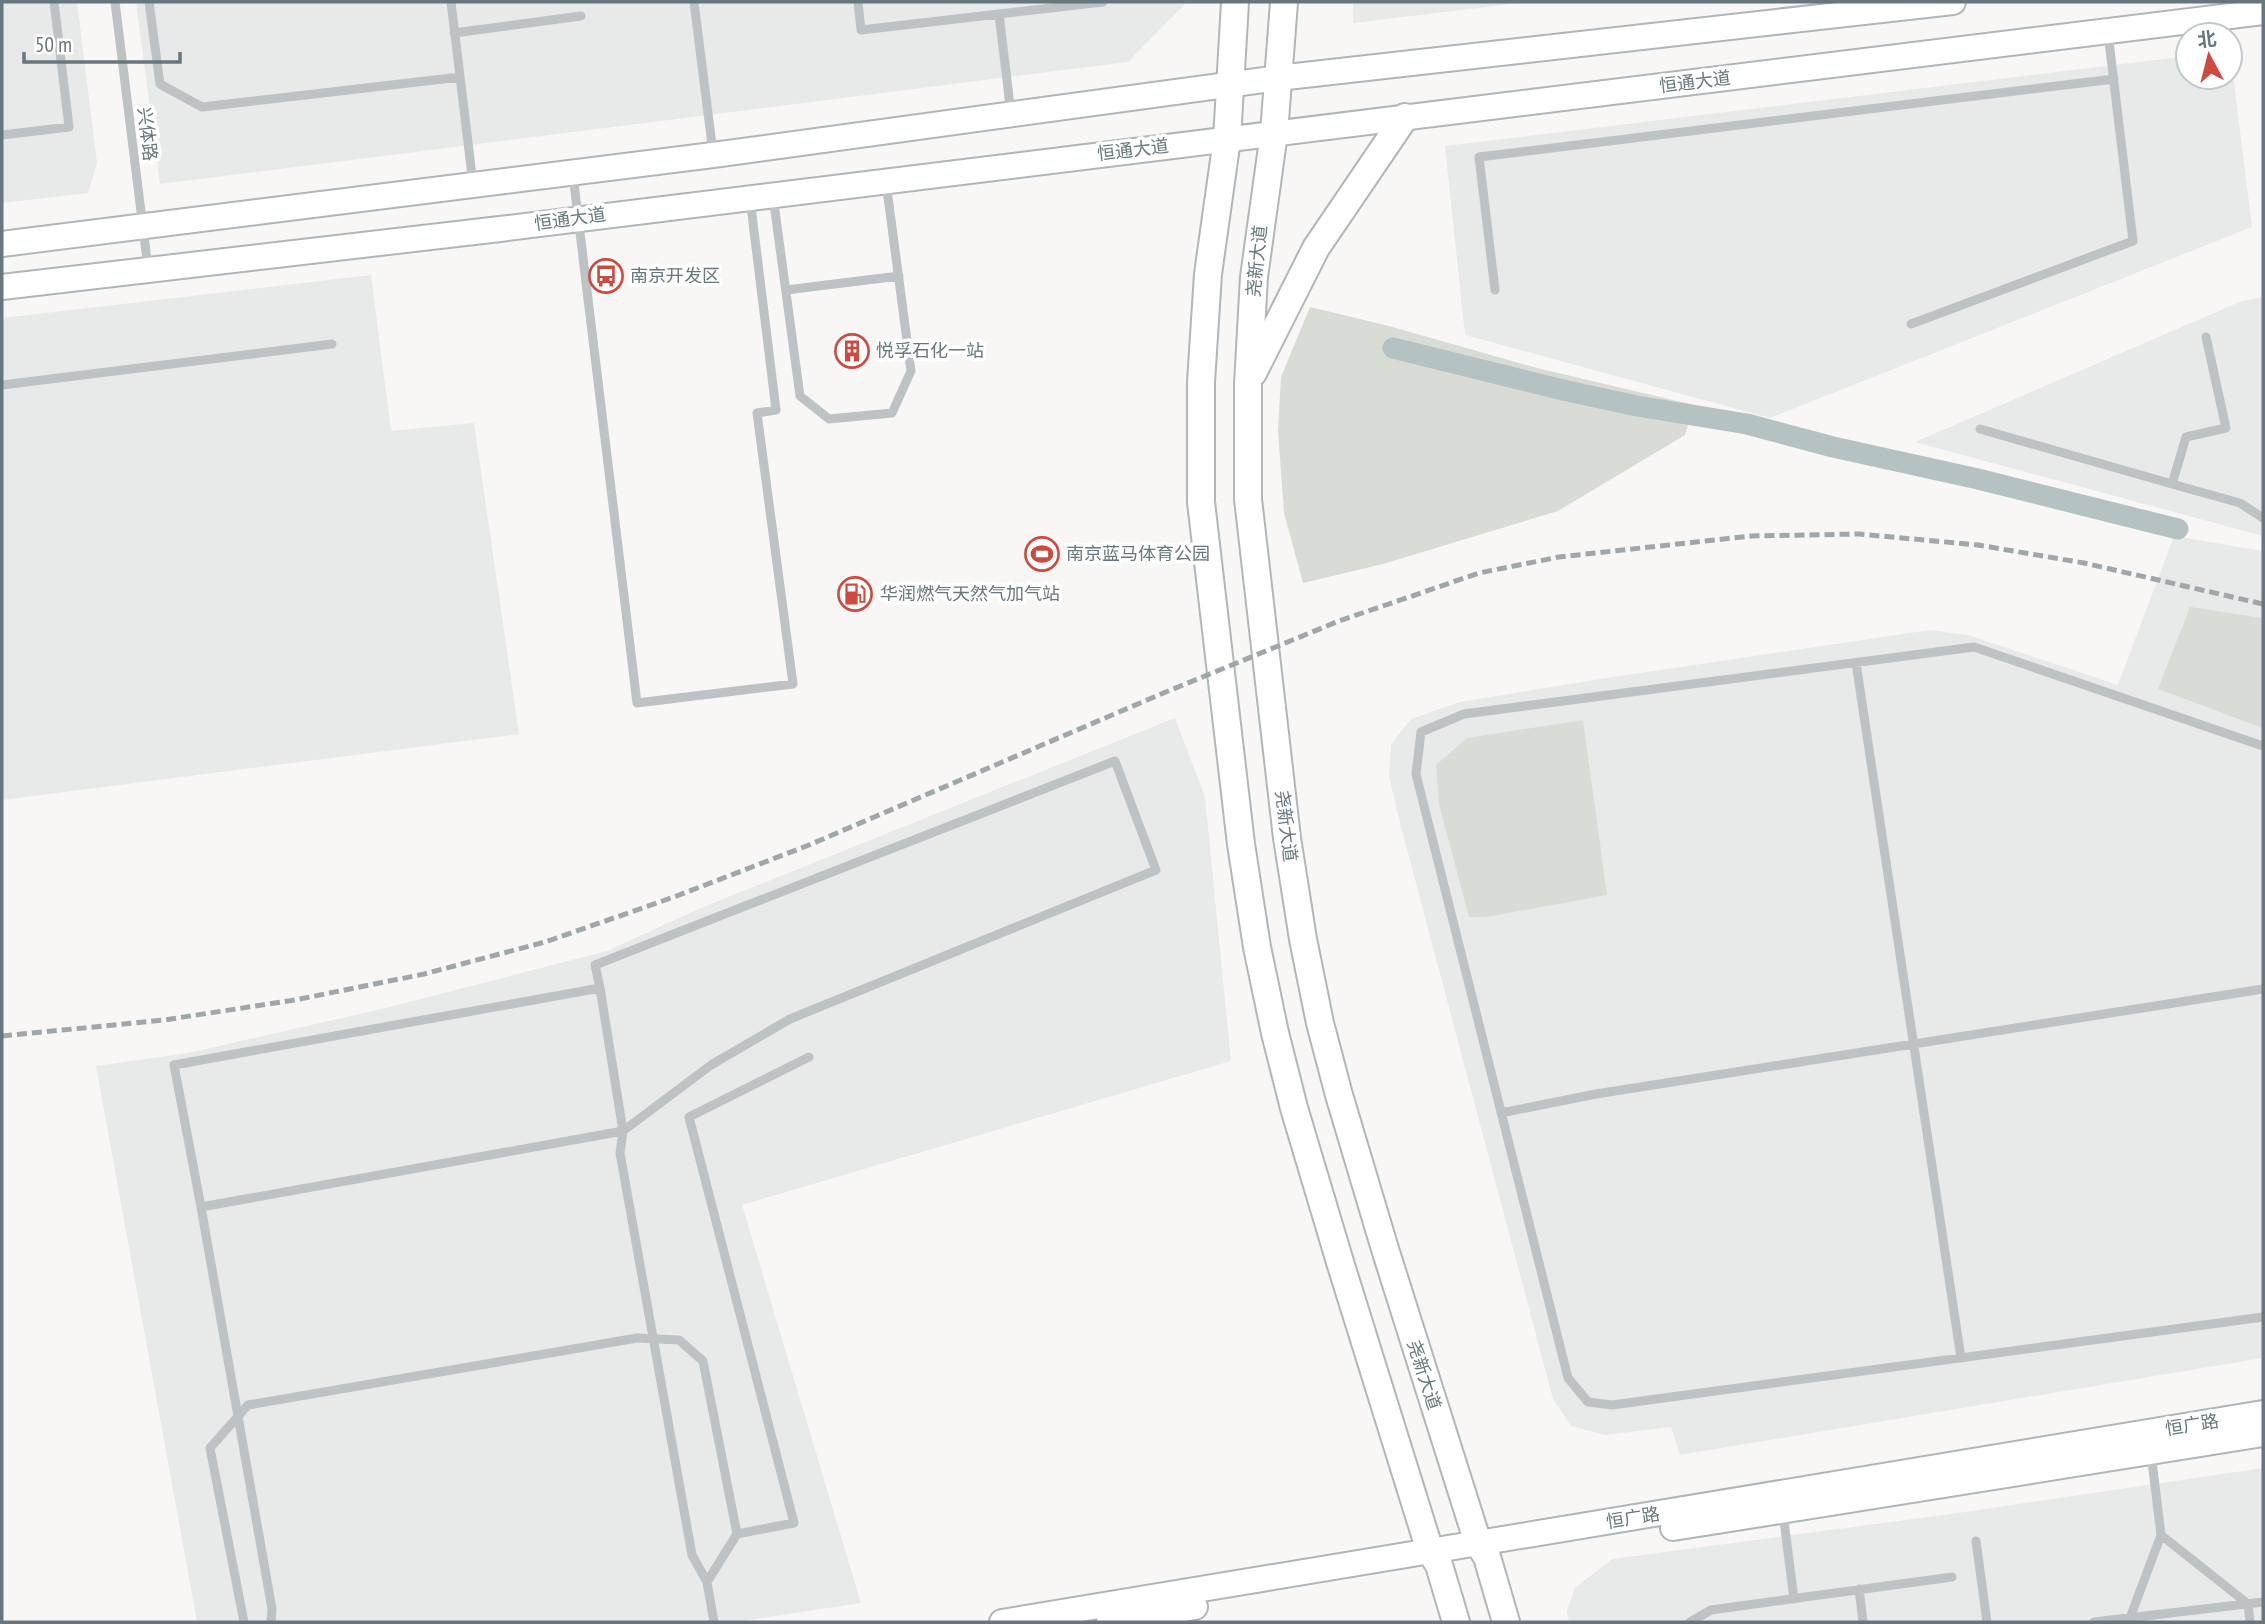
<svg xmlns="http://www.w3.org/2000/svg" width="2265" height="1624" viewBox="0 0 2265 1624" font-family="'PT Sans Narrow','Noto Sans SC',sans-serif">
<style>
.built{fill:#e8e9e9}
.green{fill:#d8dcd5}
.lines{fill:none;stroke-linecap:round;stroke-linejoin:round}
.canal{stroke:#b5c2c4;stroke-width:21}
.secondary-casing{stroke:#afb6b9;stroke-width:28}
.primary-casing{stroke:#b1b6b9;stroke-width:30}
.lane{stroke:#bdc2c4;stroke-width:9}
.secondary{stroke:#fff;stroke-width:24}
.primary{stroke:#fff;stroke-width:26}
.rail{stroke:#9fa7aa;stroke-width:5;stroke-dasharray:10 5;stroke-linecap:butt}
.lane-bridge{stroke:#bdc2c4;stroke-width:9}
.labels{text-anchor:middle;stroke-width:7;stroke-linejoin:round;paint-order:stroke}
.street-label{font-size:18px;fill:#66777d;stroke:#fff}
.poi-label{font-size:18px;fill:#66777d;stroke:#fff;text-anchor:start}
</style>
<rect width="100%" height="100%" fill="#f8f7f5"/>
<path class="built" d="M2,2H77L97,163L88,193L2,203Z
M136,2H1187L1128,62L160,184Z
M1353,2H1528L1353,23Z
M2230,51L2252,227L1770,418L1465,335L1445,146L2188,56V77H2230Z
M371,275L391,431L474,423L519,734L2,800V318Z
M2263,297V536L1915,442L2242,301Z
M2174,536L2263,551V1358L1680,1455L1671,1427L1605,1435L1571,1426L1553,1399L1399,819L1389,776L1391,744L1411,719L1460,702L1613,677L1930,630L1968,635L2118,685Z
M1175,718L1205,797L1231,1061L742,1205L861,1603L735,1622H197L96,1066L188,1053L386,1008L607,951L703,907Z
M2263,1468V1622H1569L1567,1611L1575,1588L1612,1559L1951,1514Z"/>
<path class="green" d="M1310,307L1389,326L1537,368L1694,405L1685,435L1558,511L1383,564L1303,583L1284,513L1278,431L1281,377Z
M2190,607L2263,618V728L2158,689Z
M1583,720L1607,895L1487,917H1469L1439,804L1436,765L1467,738Z"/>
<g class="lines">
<path class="canal" d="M1393,348L1567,391L1637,406L1747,424L1833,447L1978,479L2178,529"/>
<g class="secondary-casing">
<path id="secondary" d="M2,244L713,155L1278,78L1953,2
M2,287L500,229L2263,12
M1673,1528L2263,1434
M1002,1622L2263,1413
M1109,1622L1195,1607"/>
</g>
<g class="primary-casing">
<path id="primary" d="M1235,2L1227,139L1208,274L1201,382V502L1241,844L1257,947L1275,1033L1294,1108L1340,1262L1430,1551L1439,1565L1456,1622
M1284,2L1274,133L1254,277L1248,384V499L1287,838L1303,939L1320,1023L1339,1095L1385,1249L1478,1543L1487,1557L1506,1622
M1253,373L1316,248L1405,117"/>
</g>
<path class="lane" d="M115,2L148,268
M149,2L160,84L202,107L460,77
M451,2L473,184
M694,2L713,153
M858,2L861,30L999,14L1011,114
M999,14L1103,2
M454,33L581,16
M2,135L69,127L54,2
M573,175L637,703L793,684L757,413L776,410L750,198
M773,196L800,396L829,419L892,413L911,371L886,182
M786,290L899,276
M1495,290L1479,157L2114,79
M1911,324L2133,241L2108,33
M2206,337L2226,428L2186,437L2172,484L2240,503L2263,518
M2,385L332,344
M1980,429L2172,484
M1856,663L1961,1358
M2263,746L1974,647L1464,714L1421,732L1416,774L1568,1378L1588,1402L1612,1405L2263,1317
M600,988L595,965L1115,761L1156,870L790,1019L711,1065L623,1131L620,1153L692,1555L707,1582L714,1622
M1501,1113L1596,1094L2263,989
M201,1207L174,1065L600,988L623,1131L201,1207L272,1609L271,1622
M1783,1513L1794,1599
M2161,1535L2248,1604L2250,1622
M1976,1541L1987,1622
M707,1582L737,1534L794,1523L689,1117L809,1057
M1859,1589L1863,1622
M2130,1618L2161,1535L2151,1453
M1690,1622L1711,1610L1952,1577
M2094,1622L2263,1602"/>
<use href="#secondary" class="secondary"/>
<use href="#primary" class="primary"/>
<path class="rail" d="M2,1036L164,1020L295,1000L424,974L545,942L674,897L809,845L1161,694L1339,621L1479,573L1559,557L1751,536L1859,534L1978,545L2084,563L2263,604"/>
<path class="lane-bridge" d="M244,1622L210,1448L248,1405L637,1338L679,1340L703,1361L737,1534"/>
</g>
<defs>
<g id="bus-ring" transform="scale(1.75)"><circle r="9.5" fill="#fff" stroke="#cf4a3e" stroke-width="1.5"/><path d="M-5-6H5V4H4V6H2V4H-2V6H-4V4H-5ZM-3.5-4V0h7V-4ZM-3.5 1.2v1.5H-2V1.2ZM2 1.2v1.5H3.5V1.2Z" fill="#cf4a3e"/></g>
<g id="building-ring" transform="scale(1.75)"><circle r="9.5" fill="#fff" stroke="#cf4a3e" stroke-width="1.5"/><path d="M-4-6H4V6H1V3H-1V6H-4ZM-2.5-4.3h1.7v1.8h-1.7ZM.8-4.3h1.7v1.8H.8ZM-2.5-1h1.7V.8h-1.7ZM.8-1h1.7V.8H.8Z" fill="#cf4a3e"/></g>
<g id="stadium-ring" transform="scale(1.75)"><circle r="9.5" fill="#fff" stroke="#cf4a3e" stroke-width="1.5"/><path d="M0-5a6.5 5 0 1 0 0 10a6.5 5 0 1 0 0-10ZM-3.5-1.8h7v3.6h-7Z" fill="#cf4a3e"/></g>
<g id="fuel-ring" transform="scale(1.75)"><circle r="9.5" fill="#fff" stroke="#cf4a3e" stroke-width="1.5"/><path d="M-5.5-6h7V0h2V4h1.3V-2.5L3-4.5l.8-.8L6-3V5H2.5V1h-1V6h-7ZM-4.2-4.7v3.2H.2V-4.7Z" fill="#cf4a3e"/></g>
</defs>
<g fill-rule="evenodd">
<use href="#bus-ring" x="606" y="276"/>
<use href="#building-ring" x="852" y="351"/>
<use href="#stadium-ring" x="1042" y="554"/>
<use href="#fuel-ring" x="855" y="594"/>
</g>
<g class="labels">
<g class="street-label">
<text transform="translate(1695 82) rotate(-7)" y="6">恒通大道</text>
<text transform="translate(147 134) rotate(83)" y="6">兴体路</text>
<text transform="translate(1133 150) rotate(-7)" y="6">恒通大道</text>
<text transform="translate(570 219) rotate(-8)" y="6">恒通大道</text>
<text transform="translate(1257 261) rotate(-84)" y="6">尧新大道</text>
<text transform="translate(1286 826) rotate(83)" y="6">尧新大道</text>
<text transform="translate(1424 1375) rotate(72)" y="6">尧新大道</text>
<text transform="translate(2192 1425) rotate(-9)" y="6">恒广路</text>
<text transform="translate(1633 1518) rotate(-9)" y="6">恒广路</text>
</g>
<g class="poi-label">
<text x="630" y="282">南京开发区</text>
<text x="876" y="357">悦孚石化一站</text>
<text x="1066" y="560">南京蓝马体育公园</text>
<text x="880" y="600">华润燃气天然气加气站</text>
</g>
</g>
<rect width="2265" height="1624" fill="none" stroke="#66777d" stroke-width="7"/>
<g transform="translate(2209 56) rotate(353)"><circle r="33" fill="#ffffff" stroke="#c2c9cb" stroke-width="2"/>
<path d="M0-5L12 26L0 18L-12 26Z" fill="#cf4a3e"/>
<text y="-10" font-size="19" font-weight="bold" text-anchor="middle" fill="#66777d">北</text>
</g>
<path d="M24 52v10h156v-10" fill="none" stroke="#66777d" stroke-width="3.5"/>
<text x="35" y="52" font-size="21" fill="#66777d" stroke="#ffffff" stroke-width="5" paint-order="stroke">50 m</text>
</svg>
